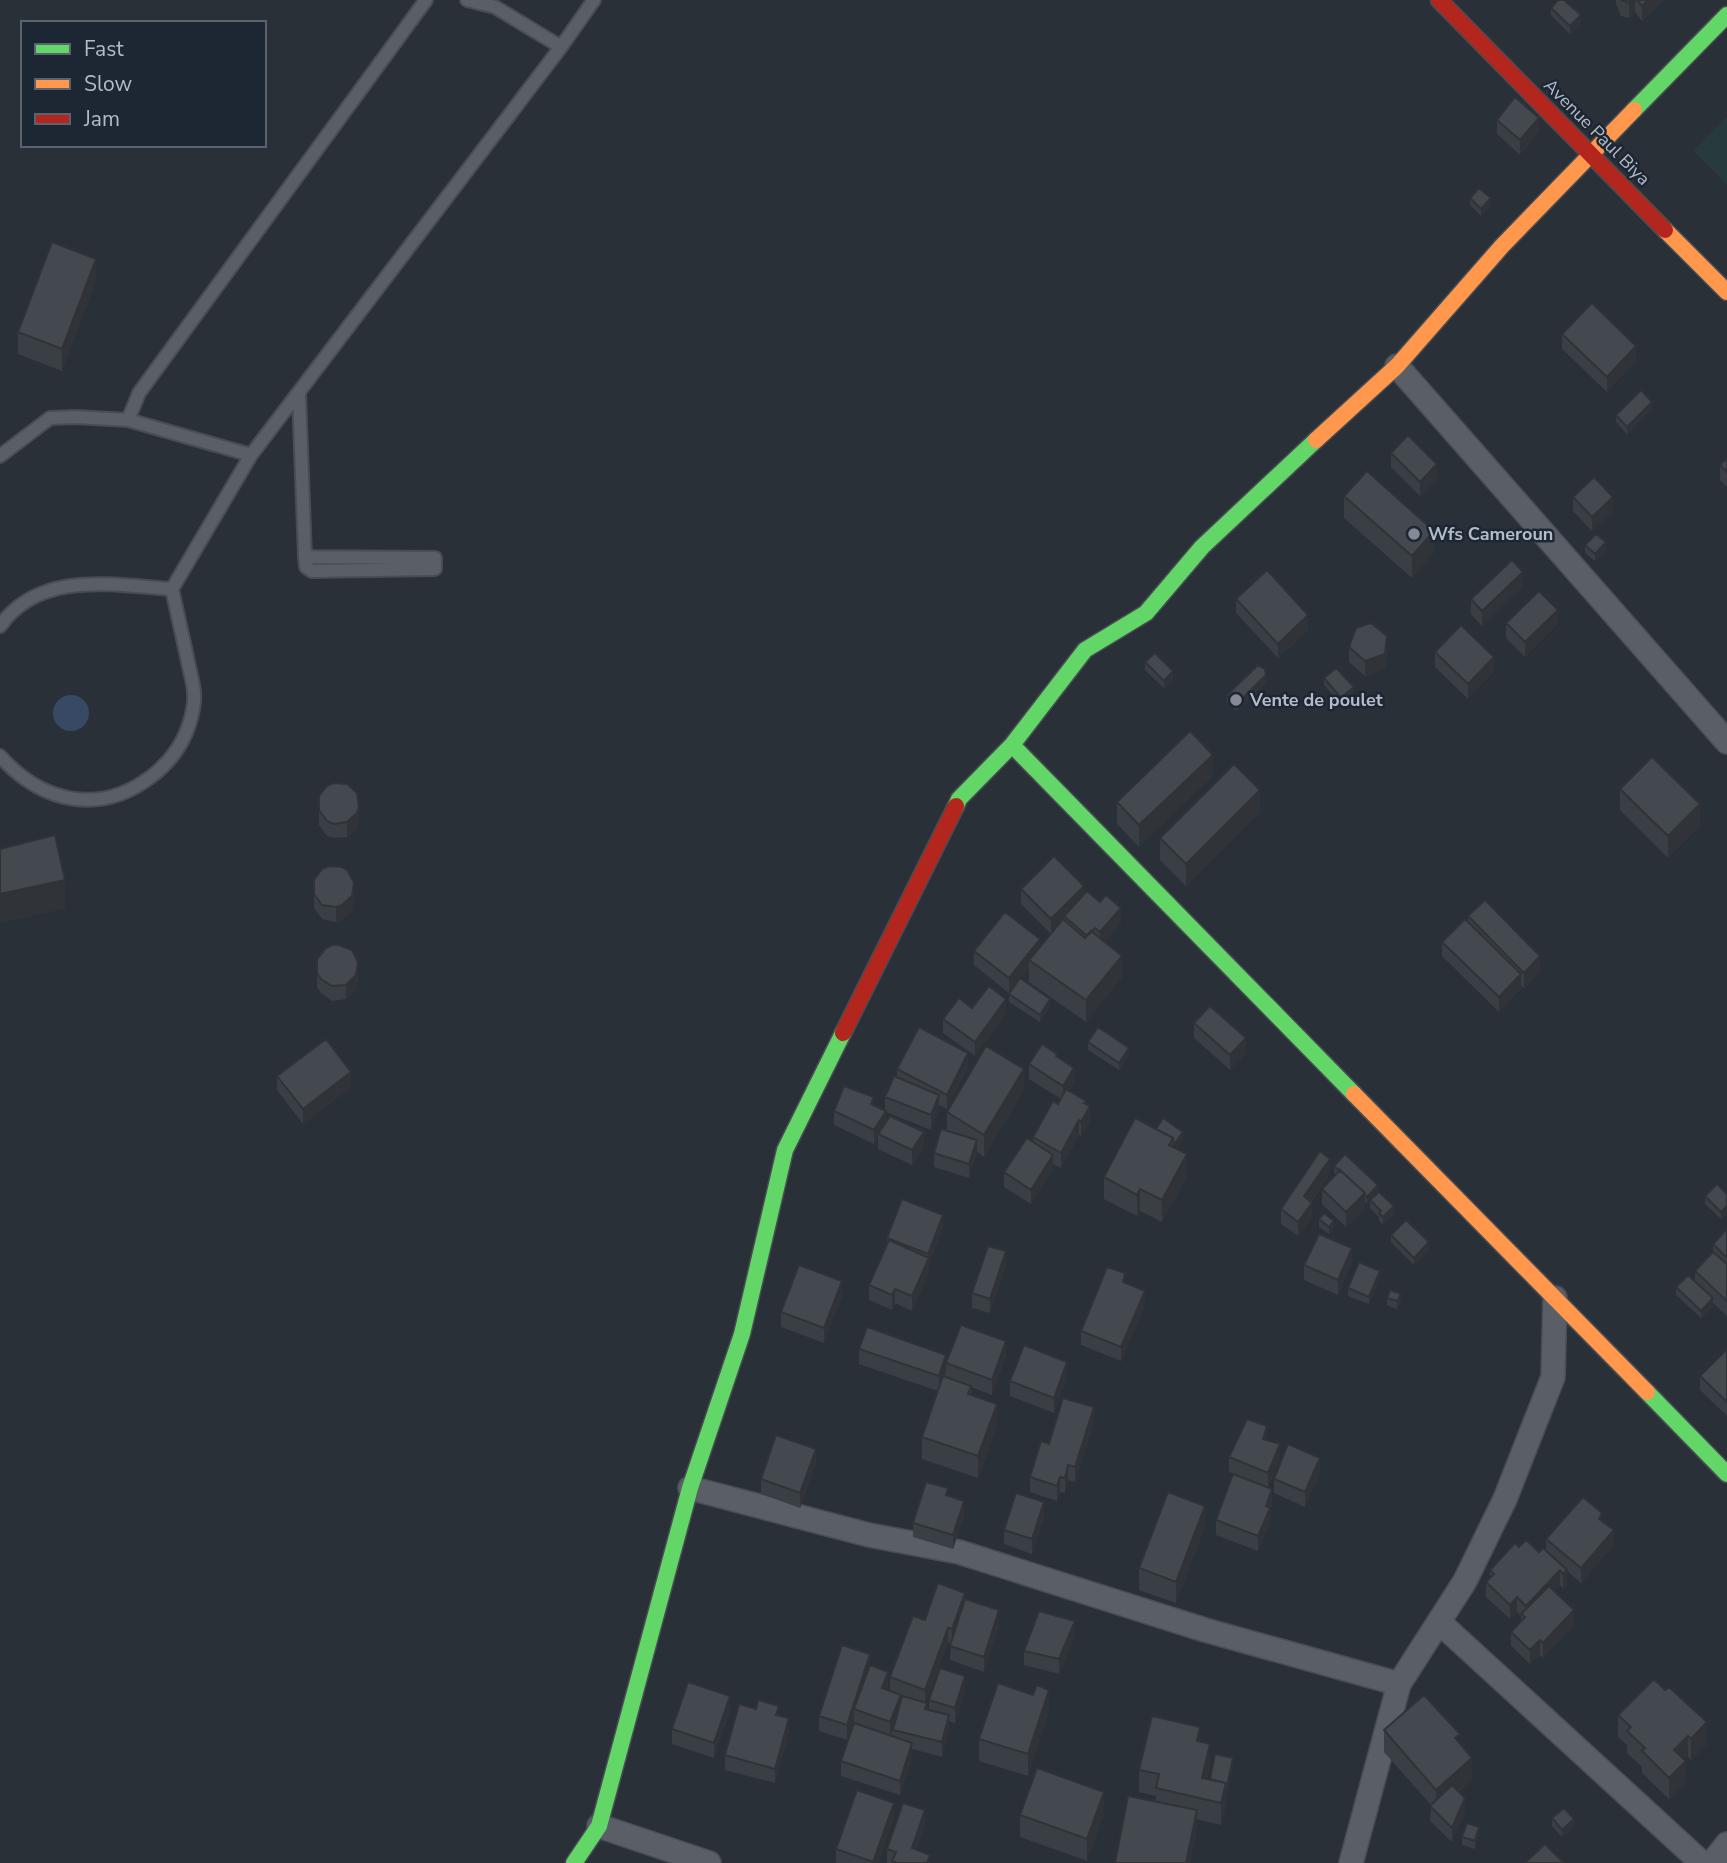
<svg xmlns="http://www.w3.org/2000/svg" width="1727" height="1863" viewBox="0 0 1727 1863" font-family="'Nunito Sans',sans-serif">
<style>
.green{fill:#273a3e}
.water{fill:#384963}
.lines{fill:none;stroke-linecap:round;stroke-linejoin:round}
.lane-casing{stroke:#484c53;stroke-width:16}
.street-casing{stroke:#484c53;stroke-width:26}
.fast-casing{stroke:#484c53;stroke-width:19}
.slow-casing{stroke:#484c53;stroke-width:19}
.jam-casing{stroke:#484c53;stroke-width:19}
.lane{stroke:#5a5e66;stroke-width:12}
.street{stroke:#5a5e66;stroke-width:23}
.fast{stroke:#63d668;stroke-width:16}
.slow{stroke:#ff974d;stroke-width:16}
.jam{stroke:#b3261e;stroke-width:16}
.wall{fill:#3a3f45}
.shaded-wall{fill:#303338}
.building{fill:#444950;stroke:#303338;stroke-width:2}
.poi-dot{fill:#848b96;stroke:#1d2633;stroke-width:2.5}
.labels{text-anchor:middle;stroke-width:5;stroke-linejoin:round;paint-order:stroke}
.street-label{font-size:18px;fill:#b4bcc9;stroke:#1d2633}
.poi-label{font-size:18px;font-weight:bold;fill:#b4bcc9;stroke:#1d2633;text-anchor:start}
</style>
<rect width="100%" height="100%" fill="#2a3038"/>
<path class="green" d="M1727,117V185L1693,150Z"/>
<path class="water" d="M53 713a18 18 0 1 1 36 0a18 18 0 1 1-36 0Z"/>
<g class="lines">
<g class="lane-casing">
<path id="lane" d="M467,0L495,7L561,47
M299,394L305,557L435,558V569L312,571L306,567L305,557
M128,420L139,393L426,0
M0,456L50,418L75,417L128,420L251,455
M172,589L251,455L561,47L594,0
M0,626C40,570 113,585 172,589C177,611 182,634 187,657C190,675 197,690 193,709C188,737 174,759 152,776C100,816 42,803 0,756"/>
</g>
<g class="street-casing">
<path id="street" d="M1397,366L1727,742
M690,1488L869,1535L959,1552L1205,1630L1399,1684
M1439,1622L1702,1863
M599,1826L709,1863
M1351,1863L1399,1684L1465,1581L1505,1499L1553,1377L1555,1298
M1712,1863L1727,1844"/>
</g>
<g class="fast-casing">
<path id="fast" d="M1634,110L1727,15
M1012,745L1354,1094
M956,806L959,799L1012,745L1085,650L1146,613L1202,547L1316,440
M1647,1392L1727,1474
M574,1863L599,1826L690,1488L742,1334L785,1150L843,1033"/>
</g>
<g class="slow-casing">
<path id="slow" d="M1665,230L1727,292
M1316,440L1397,366L1502,246L1634,110
M1354,1094L1647,1392"/>
</g>
<g class="jam-casing">
<path id="jam" d="M1439,0L1665,230
M843,1033L956,806"/>
</g>
<use href="#lane" class="lane"/>
<use href="#street" class="street"/>
<use href="#fast" class="fast"/>
<use href="#slow" class="slow"/>
<use href="#jam" class="jam"/>
</g>
<path class="wall" d="M1616,0H1663L1642,21L1635,12L1629,18L1621,16L1616,4Z
M1551,8L1581,23L1570,34L1551,15Z
M1497,120L1539,132L1520,155L1497,134Z
M1470,198L1491,206L1481,216L1470,205Z
M96,280L62,371L18,354V332Z
M1562,334L1636,361L1607,392L1562,349Z
M1652,409L1627,434L1616,422V415Z
M1391,453L1437,479L1420,496L1391,467Z
M1727,458V487L1720,480V465Z
M1344,496L1434,553L1412,578L1344,518Z
M1573,497L1613,512L1592,531L1573,511Z
M1585,545L1606,550L1595,561L1585,553Z
M1523,586L1482,626L1471,614V599Z
M1236,599L1308,630L1278,658L1236,613Z
M1506,623L1558,624L1525,657L1506,638Z
M1349,647L1387,651L1385,669L1365,676L1349,662Z
M1435,652L1494,672L1468,699L1435,667Z
M1145,662L1173,679L1164,688L1145,670Z
M1324,678L1354,695L1341,705L1324,685Z
M1266,683L1237,711L1227,702V695Z
M1213,776L1139,847L1117,824V802Z
M1620,789L1700,826L1668,858L1620,810Z
M319,796L359,821L357,828L347,837L334,838L327,836L319,825Z
M1260,812L1186,886L1160,860V838Z
M314,880L354,897L352,911L342,920L336,922L322,919L314,908Z
M1021,889L1084,894L1121,923L1104,941L1122,977L1086,1022L1029,982V968L1020,978L1050,1006L1040,1022L1009,1002V994L1019,981L1009,993L974,965V951L1040,947L1051,934L1021,904Z
M1468,916L1540,971L1524,988L1521,985V989L1499,1012L1442,956V942L1468,922Z
M317,959L358,977L356,990L346,999L332,1001L321,993L317,987Z
M972,1008L1006,1014L975,1056L943,1033V1019Z
M1194,1023L1246,1053L1230,1070L1194,1038Z
M1088,1042L1129,1055L1119,1070L1088,1050Z
M1057,1057L1074,1083L1069,1091L1086,1104L1090,1121L1081,1136L1079,1135L1061,1168L1053,1164V1170L1031,1204L1004,1187V1172L1033,1142V1137L1061,1099L1029,1079V1064Z
M968,1067L947,1109L939,1105V1109L931,1130L886,1112V1123L924,1147L912,1165L878,1149V1138L874,1144L834,1125V1111L874,1105L885,1111V1097L897,1078V1069Z
M277,1076L351,1087L303,1124L277,1090Z
M1024,1090L984,1157L977,1152L969,1178L934,1167V1153L947,1131V1112Z
M1156,1129L1183,1139L1177,1149L1187,1176L1162,1222L1140,1211L1137,1216L1104,1199V1177Z
M1334,1166L1378,1192L1394,1214L1383,1225L1379,1221V1217L1370,1208V1201L1367,1204L1365,1202V1208L1346,1227L1322,1204V1189L1336,1175L1334,1173Z
M1330,1173L1311,1202L1312,1218L1298,1236L1281,1224V1209Z
M1727,1194V1214L1721,1219L1705,1204V1196Z
M1319,1219L1334,1229L1329,1234L1319,1227Z
M943,1229L929,1264V1272L912,1311L895,1303L892,1310L869,1300V1285L887,1245V1238Z
M1727,1229V1316L1713,1303V1306L1701,1318L1676,1295V1287L1695,1282V1271L1713,1253V1244Z
M1391,1235L1429,1250L1414,1265L1391,1242Z
M1352,1262L1338,1295L1304,1280V1265Z
M1006,1266L990,1313L972,1308V1293Z
M1380,1279L1369,1304L1348,1296V1288Z
M1125,1283L1145,1306L1121,1361L1081,1345V1331Z
M842,1296L824,1343L781,1327V1312Z
M1387,1298L1401,1301L1397,1309L1387,1305Z
M859,1349L946,1361L1006,1356L992,1395L971,1387V1395L997,1426L978,1478L922,1459V1437L938,1391L859,1364Z
M1727,1349V1416L1700,1390V1376Z
M1067,1377L1054,1413L1010,1396V1381Z
M1094,1422L1075,1482L1068,1480L1065,1493L1060,1492L1057,1501L1030,1492V1477L1049,1444Z
M1267,1440L1280,1459L1268,1488L1272,1504L1270,1511V1522L1258,1551L1216,1535V1520L1265,1486L1229,1472V1457Z
M816,1464L800,1508L761,1494V1479Z
M1320,1473L1305,1507L1274,1493V1479Z
M948,1496L964,1515L953,1549L913,1537V1523Z
M1044,1517L1032,1554L1004,1544V1530Z
M1602,1521L1614,1545L1581,1583L1567,1571V1585L1563,1589L1560,1585L1554,1591L1574,1625L1543,1658L1540,1655L1530,1664L1511,1646V1632L1521,1621V1616L1517,1612L1510,1619L1486,1597V1582L1490,1579V1570L1519,1547L1539,1552L1546,1550V1539Z
M1205,1527L1176,1603L1139,1590V1568Z
M965,1599L999,1625L984,1672L950,1660L951,1643H948L926,1702L927,1709L929,1710V1700L965,1690L955,1723L949,1721V1730L942,1757L912,1749V1758L900,1795L841,1776V1761L854,1723V1718L847,1740L819,1731V1716L870,1666L888,1686L887,1689L890,1691V1677L925,1620Z
M1075,1636L1059,1674L1024,1665V1651Z
M1654,1679L1707,1744L1691,1760L1688,1757L1685,1760L1686,1782L1669,1799L1642,1773V1767L1627,1753V1745L1618,1737V1715Z
M730,1711L714,1758L672,1744V1729Z
M1049,1712L1028,1776L979,1761V1739Z
M779,1715L789,1733L775,1783L725,1770V1755Z
M1384,1730L1460,1743L1472,1780L1459,1792L1465,1813L1452,1842L1430,1821L1431,1805L1384,1752Z
M1200,1741L1210,1765L1207,1779H1210L1233,1765L1226,1798V1805L1221,1825L1197,1819V1831L1156,1801V1796L1139,1792V1770Z
M1104,1814L1087,1861L1020,1837V1815Z
M894,1817L878,1863H836V1849Z
M1552,1818L1574,1827L1562,1837L1552,1826Z
M925,1825L916,1850L930,1863H887V1849Z
M1479,1834L1475,1849L1462,1845V1837Z"/>
<path class="shaded-wall" d="M1632,0H1635V12L1629,18V3Z
M1648,0H1663L1642,21V6Z
M1581,15V23L1570,34V26Z
M1539,118V132L1520,155V140Z
M1491,198V206L1481,216V209Z
M96,259V280L62,371V349Z
M1636,346V361L1607,392V377Z
M1652,402V409L1627,434V427Z
M1437,464V479L1420,496V482Z
M1613,497V512L1592,531V517Z
M1434,531V553L1412,578V556Z
M1606,542V550L1595,561V554Z
M1523,572V586L1482,626V611Z
M1558,610V624L1525,657V642Z
M1308,615V630L1278,658V644Z
M1387,636V651L1385,669L1365,676V661Z
M1494,657V672L1468,699V684Z
M1173,671V679L1164,688V681Z
M1266,675V683L1237,711V704Z
M1354,687V695L1341,705V698Z
M1213,755V776L1139,847V825Z
M1260,790V812L1186,886V864Z
M1700,804V826L1668,858V836Z
M359,806V821L357,828L347,837V822Z
M65,880V909L0,923V894Z
M354,883V897L352,911L342,920L336,922V907Z
M1084,886V901L1064,916V920L1051,934V919Z
M1121,908V923L1100,947V932Z
M1040,939V954L1029,960V968L1009,993V978Z
M1122,956V977L1086,1022V1000Z
M1540,956V971L1524,988V973Z
M358,962V977L356,990L346,999V985Z
M1521,974V989L1499,1012V997Z
M1006,999V1014L975,1056V1042Z
M1050,999V1006L1040,1022V1015Z
M1246,1038V1053L1230,1070V1055Z
M1129,1048V1055L1119,1070V1063Z
M968,1053V1067L947,1109V1095Z
M1074,1068V1083L1063,1100V1086Z
M1024,1069V1090L984,1157V1135Z
M351,1072V1087L303,1124V1109Z
M939,1095V1109L931,1130V1115Z
M1086,1101V1112L1090,1106V1121L1081,1136V1122L1084,1103Z
M886,1111V1126L878,1134V1138L874,1144V1130Z
M1079,1120V1135L1061,1168V1153Z
M924,1132V1147L912,1165V1150Z
M1183,1132V1139L1174,1153V1145Z
M977,1140V1155L969,1178V1164Z
M1187,1154V1176L1162,1222V1200Z
M1053,1155V1170L1031,1204V1190Z
M1330,1159V1173L1304,1211V1196Z
M1378,1185V1192L1367,1204V1197Z
M1140,1189V1211L1137,1216V1195Z
M1365,1193V1208L1346,1227V1212Z
M1312,1203V1218L1298,1236V1222Z
M1394,1206V1214L1383,1225V1217Z
M1727,1206V1214L1721,1219V1212Z
M943,1215V1229L929,1264V1272L912,1311V1296L928,1262V1254Z
M1334,1221V1229L1329,1234V1227Z
M1429,1242V1250L1414,1265V1258Z
M1352,1248V1262L1338,1295V1280Z
M1006,1251V1266L990,1313V1299Z
M1380,1271V1279L1369,1304V1297Z
M842,1281V1296L824,1343V1328Z
M895,1289V1303L892,1310V1295Z
M1145,1291V1306L1121,1361V1347Z
M1401,1294V1301L1397,1309V1301Z
M1713,1298V1306L1701,1318V1311Z
M1006,1341V1356L992,1395V1380Z
M946,1355V1372L939,1391V1376Z
M1067,1362V1377L1054,1413V1398Z
M997,1404V1426L978,1478V1456Z
M1094,1407V1422L1075,1482V1467Z
M1267,1426V1441L1263,1439Z
M1280,1444V1459L1268,1488V1473Z
M816,1449V1464L800,1508V1493Z
M1320,1458V1473L1305,1507V1492Z
M1068,1465V1480L1065,1493V1478Z
M1060,1477V1492L1057,1501V1486Z
M1272,1489V1504L1270,1511V1522L1258,1551V1536L1266,1506Z
M964,1501V1515L953,1549V1535Z
M1044,1502V1517L1032,1554V1539Z
M1205,1506V1527L1176,1603V1582Z
M1614,1530V1545L1581,1583V1568Z
M1560,1570V1585L1526,1621V1606Z
M1567,1570V1585L1563,1589V1574Z
M965,1593V1608L952,1644V1629Z
M1517,1597V1612L1510,1619V1605Z
M999,1610V1625L984,1672V1657Z
M1574,1610V1625L1543,1658V1643Z
M1075,1621V1636L1059,1674V1659Z
M948,1628V1643L925,1705V1690Z
M1540,1640V1655L1530,1664V1650Z
M870,1654V1669L854,1709V1718L847,1740V1725Z
M888,1672V1686L882,1702V1688Z
M965,1676V1690L955,1723V1708Z
M1049,1690V1712L1028,1776V1754Z
M901,1695V1709L890,1736V1722Z
M730,1696V1711L714,1758V1743Z
M949,1715V1730L942,1757V1742Z
M789,1718V1733L775,1783V1769Z
M1707,1722V1744L1691,1760V1739Z
M1200,1727V1749L1197,1741Z
M1688,1736V1757L1674,1772V1750Z
M912,1743V1758L900,1795V1781Z
M1210,1744V1765L1202,1799V1778Z
M1233,1758V1765L1226,1798V1791Z
M1472,1758V1780L1436,1812V1790Z
M1686,1761V1782L1669,1799V1778Z
M1226,1783V1805L1221,1825V1803Z
M1104,1792V1814L1087,1861V1839Z
M1465,1798V1813L1452,1842V1828Z
M894,1803V1817L878,1863H873Z
M925,1810V1825L912,1863V1848Z
M1197,1810V1831L1190,1863H1186Z
M1574,1819V1827L1562,1837V1830Z
M1479,1827V1834L1475,1849V1841Z"/>
<path class="building" d="M1558,0H1564L1581,15L1570,26L1551,8Z
M1621,0H1632L1629,3Z
M1637,0H1648L1642,6Z
M1515,97L1539,118L1520,140L1497,120Z
M1479,188L1491,198L1481,209L1470,198Z
M52,242L96,259L62,349L18,332Z
M1592,303L1636,346L1607,377L1562,334Z
M1641,390L1652,402L1627,427L1616,415Z
M1408,435L1437,464L1420,482L1391,453Z
M1727,458V472L1720,465Z
M1367,471L1434,531L1412,556L1344,496Z
M1594,477L1613,497L1592,517L1573,497Z
M1596,534L1606,542L1595,554L1585,545Z
M1512,560L1523,572L1482,611L1471,599Z
M1267,570L1308,615L1278,644L1236,599Z
M1539,591L1558,610L1525,642L1506,623Z
M1371,623L1387,636L1385,654L1365,661L1349,647L1356,628Z
M1461,625L1494,657L1468,684L1435,652Z
M1155,653L1173,671L1164,681L1145,662Z
M1258,665L1265,669L1266,675L1237,704L1227,695Z
M1336,668L1354,687L1341,698L1324,678Z
M1190,731L1213,755L1139,825L1117,802Z
M1652,757L1700,804L1668,836L1620,789Z
M1234,764L1260,790L1186,864L1160,838Z
M333,783L347,784L357,793L359,806L357,813L347,822L334,824L327,821L319,810V796L327,786Z
M55,835L65,880L0,894V849Z
M1054,856L1084,886L1051,919L1021,889Z
M329,866L342,867L348,871L354,883L352,896L342,905L336,907L322,905L314,894V880L322,869Z
M1087,891L1100,902L1106,895L1121,908L1100,932L1095,928L1087,936L1064,916Z
M1485,900L1540,956L1524,973L1468,916Z
M1005,912L1040,939L1009,978L974,951Z
M1063,919L1085,938L1091,931L1122,956L1086,1000L1029,960Z
M1465,919L1521,974L1499,997L1442,942Z
M332,945H339L352,950L358,962L356,975L346,985L332,986L321,979L317,973V959L326,948Z
M1020,978L1050,999L1040,1015L1009,994Z
M989,986L1006,999L975,1042L943,1019L959,998L972,1008Z
M1210,1006L1246,1038L1230,1055L1194,1023Z
M919,1027L968,1053L947,1095L897,1069Z
M1098,1027L1129,1048L1119,1063L1088,1042Z
M326,1039L351,1072L303,1109L277,1076Z
M1042,1044L1057,1054L1056,1056L1074,1068L1063,1086L1029,1064Z
M986,1046L1024,1069L984,1135L947,1112Z
M894,1076L939,1095L931,1115L885,1097Z
M844,1086L874,1097L871,1104L886,1111L874,1130L834,1111Z
M1066,1089L1086,1101L1084,1103L1090,1106L1081,1122L1079,1120L1061,1153L1033,1137L1053,1101L1058,1104Z
M890,1116L924,1132L912,1150L878,1134Z
M1135,1118L1173,1138L1169,1145L1187,1154L1162,1200L1140,1189L1137,1195L1104,1177Z
M1163,1118L1183,1132L1174,1145L1173,1138L1156,1129Z
M941,1129L977,1140L969,1164L934,1153Z
M1027,1138L1053,1155L1031,1190L1004,1172Z
M1320,1151L1330,1159L1304,1196L1312,1203L1298,1222L1281,1209Z
M1345,1154L1378,1185L1367,1197L1364,1194L1365,1193L1340,1170V1171L1334,1166Z
M1340,1170L1365,1193L1346,1212L1322,1189Z
M1717,1184L1727,1194V1206L1721,1212L1705,1196Z
M1379,1192L1394,1206L1383,1217L1379,1213L1381,1211L1370,1200Z
M902,1199L943,1215L928,1254L887,1238Z
M1324,1213L1334,1221L1329,1227L1319,1219Z
M1406,1220L1429,1242L1414,1258L1391,1235Z
M1727,1229V1258L1713,1244Z
M1319,1234L1352,1248L1338,1280L1304,1265Z
M889,1240L929,1258L912,1296L895,1289L892,1295L869,1285Z
M988,1246L1006,1251L990,1299L972,1293Z
M1713,1252L1727,1264V1301L1695,1271Z
M1359,1262L1380,1271L1369,1297L1348,1288Z
M799,1265L842,1281L824,1328L781,1312Z
M1107,1267L1125,1273L1123,1282L1145,1291L1121,1347L1081,1331Z
M1688,1275L1713,1298L1701,1311L1676,1287Z
M1390,1290L1401,1294L1397,1301L1387,1298Z
M961,1325L1006,1341L992,1380L946,1363Z
M867,1327L946,1355L939,1376L859,1349Z
M1024,1345L1067,1362L1054,1398L1010,1381Z
M1727,1349V1402L1700,1376Z
M943,1376L971,1386L968,1394L997,1404L978,1456L922,1437Z
M1063,1398L1094,1407L1075,1467L1068,1465L1065,1478L1060,1477L1057,1486L1030,1477L1041,1441L1049,1444Z
M1247,1419L1267,1426L1263,1439L1280,1444L1268,1473L1229,1457Z
M776,1435L816,1449L800,1493L761,1479Z
M1288,1444L1320,1458L1305,1492L1274,1479Z
M1233,1474L1272,1489L1266,1506L1270,1508L1258,1536L1216,1520Z
M926,1482L948,1488L946,1495L964,1501L953,1535L913,1523Z
M1168,1492L1205,1506L1176,1582L1139,1568Z
M1016,1493L1044,1502L1032,1539L1004,1530Z
M1583,1497L1602,1513L1599,1519L1614,1530L1581,1568L1546,1539Z
M1526,1540L1539,1552L1543,1548L1567,1570L1563,1574L1560,1570L1526,1606L1517,1597L1510,1605L1486,1582L1494,1574L1490,1570L1515,1543L1519,1547Z
M938,1583L965,1593L952,1629L948,1628L925,1690L890,1677L913,1616L925,1620Z
M1549,1586L1574,1610L1543,1643L1540,1640L1530,1650L1511,1632L1525,1617L1521,1614Z
M965,1599L999,1610L984,1657L950,1646Z
M1039,1611L1075,1621L1059,1659L1024,1651Z
M842,1645L870,1654L847,1725L819,1716Z
M870,1665L888,1672L882,1688L901,1695L890,1722L854,1709Z
M940,1668L965,1676L955,1708L929,1700Z
M1654,1679L1665,1690L1669,1687L1707,1722L1691,1739L1688,1736L1674,1750L1686,1761L1669,1778L1642,1751L1645,1748L1627,1731L1631,1727L1618,1715Z
M688,1682L730,1696L714,1743L672,1729Z
M998,1683L1033,1695L1037,1685L1049,1690L1028,1754L979,1739Z
M1424,1695L1460,1734L1455,1738L1472,1758L1436,1790L1384,1730Z
M902,1696L927,1703L925,1709L949,1715L942,1742L893,1730Z
M758,1700L779,1706L776,1715L789,1718L775,1769L725,1755L739,1704L756,1709Z
M1152,1716L1200,1727L1197,1741L1210,1744L1202,1778L1226,1783L1221,1803L1156,1788L1159,1774L1139,1770Z
M854,1723L912,1743L900,1781L841,1761Z
M1215,1754L1233,1758L1226,1791V1783L1210,1779Z
M1037,1768L1104,1792L1087,1839L1020,1815Z
M1452,1785L1465,1798L1452,1828L1430,1806Z
M857,1790L894,1803L873,1862L836,1849Z
M1128,1796L1197,1810L1186,1863H1115Z
M903,1803L925,1810L912,1848L930,1855L927,1863H897L892,1861L896,1852L887,1849Z
M1564,1808L1574,1819L1562,1830L1552,1818Z
M1467,1823L1479,1827L1475,1841L1462,1837Z
M1545,1844L1564,1863H1525Z"/>
<g class="poi-dot">
<circle cx="1414" cy="534" r="7"/>
<circle cx="1236" cy="700" r="7"/>
</g>
<g class="labels">
<g class="street-label">
<text transform="translate(1597 132) rotate(45)" y="6">Avenue Paul Biya</text>
</g>
<g class="poi-label">
<text x="1428" y="540">Wfs Cameroun</text>
<text x="1250" y="706">Vente de poulet</text>
</g>
</g>
<rect x="21" y="21" width="245" height="126" fill="#1d2633" stroke="#59626f" stroke-width="2"/>
<rect x="35" y="44" width="35" height="10" fill="#63d668" stroke="#59626f" stroke-width="2"/>
<text x="84" y="56" font-size="21" fill="#b4bcc9">Fast</text>
<rect x="35" y="79" width="35" height="10" fill="#ff974d" stroke="#59626f" stroke-width="2"/>
<text x="84" y="91" font-size="21" fill="#b4bcc9">Slow</text>
<rect x="35" y="114" width="35" height="10" fill="#b3261e" stroke="#59626f" stroke-width="2"/>
<text x="84" y="126" font-size="21" fill="#b4bcc9">Jam</text>
</svg>
